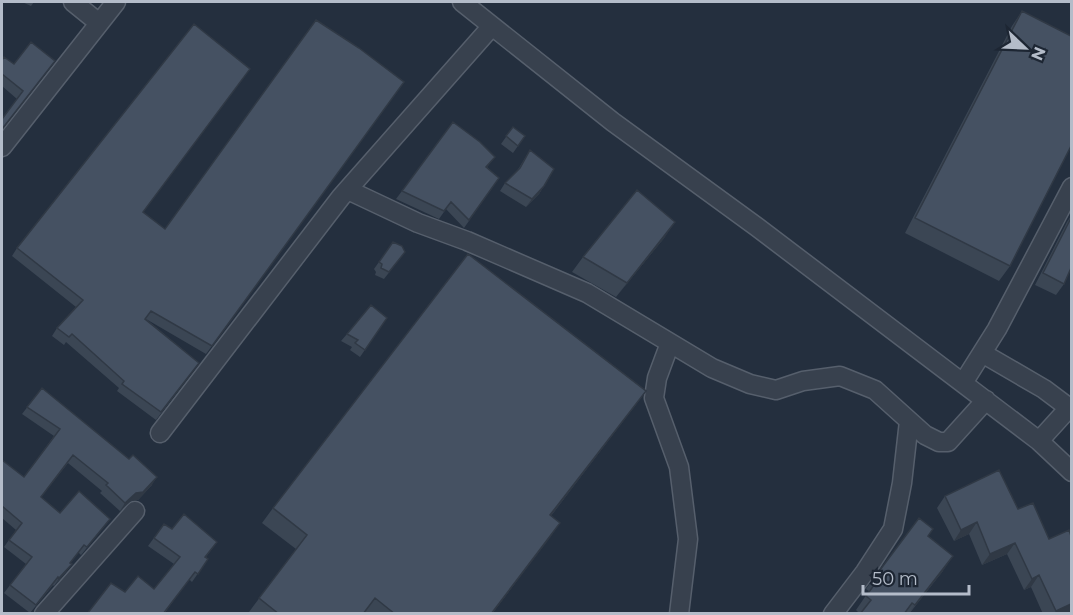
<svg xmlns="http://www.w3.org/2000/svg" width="1073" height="615" viewBox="0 0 1073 615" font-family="Montserrat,sans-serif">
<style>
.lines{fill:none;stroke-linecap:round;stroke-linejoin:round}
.minor-casing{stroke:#565f6c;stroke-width:21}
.minor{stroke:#38414e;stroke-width:18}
.wall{fill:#3b4654}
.shaded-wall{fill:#303945}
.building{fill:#455162;stroke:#303945;stroke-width:1.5}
</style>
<rect width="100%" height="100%" fill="#242f3e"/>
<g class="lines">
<g class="minor-casing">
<path id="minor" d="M73,2L99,23
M462,2L613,122L757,227L1039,441L1072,472
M2,147L116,2
M348,190L418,223L467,241L587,293L712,368L750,384L776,390L803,381L840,376L875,390L925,435L939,442H948L986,400
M670,343L657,378L654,398L679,467L688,539L679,614
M982,353L1044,389L1072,410
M963,383L997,329L1072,187
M160,433L341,197L492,26
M1039,441L1068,409
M44,614L135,511
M833,614L865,572L893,529L902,483L909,421"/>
</g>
<use href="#minor" class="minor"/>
</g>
<path class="wall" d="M22,2H34L31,6Z
M1022,11L1010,266L999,281L905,233L1012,26Z
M2,60L14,64L55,61L2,129V119L17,99L2,86Z
M404,82L206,354L146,319L199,363L156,420L117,391L119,388L66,342L64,345L52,336L57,328L76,307L12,256L17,248L143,213L165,229Z
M453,122L495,157L487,167L499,178L464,228L446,209L439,219L396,199Z
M513,127L525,136L513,153L501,144Z
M530,150L544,186L539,194L526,207L500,191L505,183L517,171Z
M1071,216V268L1064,284L1056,295L1035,285L1067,222Z
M665,237L616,297L572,272L583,257Z
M393,242L405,252L384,279L375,275L376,272L374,269Z
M387,318L360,357L350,350L352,347L341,341L347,334Z
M42,388L152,485L138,500L131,501L120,511L100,493L102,491L68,463L41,497L60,513L110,519L81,555L78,552L70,563L66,572L54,586L53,585L30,613L4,593L26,564L4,547L16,530L2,518V460L24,477L54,436L22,414Z
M646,391L551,516L560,523L492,614H366L365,612L364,614H250L249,612L296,549L262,523L273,508Z
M945,496L1018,509L1049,539L1071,536V612L1068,614H1043L1031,587L1024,590L1007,554L982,565L969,534L954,541L937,508Z
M164,524L172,529L217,542L206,557L208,559L192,582L189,579L164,614L125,592L154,589L174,564L148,546Z
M928,536L943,571L909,614H860L856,610L869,591L866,589L877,574Z"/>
<path class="shaded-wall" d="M544,186L539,194L526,207L532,199Z
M675,222L665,237L616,297L627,283Z
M646,391L636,405L540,530L550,515Z
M157,477L152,485L138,500L131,501L120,511L125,503L136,493Z
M977,522L969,534L954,541L961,530Z
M560,523L550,538L492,614H491Z
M1015,543L1007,554L982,565L990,554Z
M953,556L943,571L908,614L915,605Z
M72,564L66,572L54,586L59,578Z
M1039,575L1031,587L1024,590L1032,579Z
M1071,604V612L1068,614H1054L1056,611Z"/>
<path class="building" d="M1022,11L1071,36V146L1010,266L915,218Z
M316,20L359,48L404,82L212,346L151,311L145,319L199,363L161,412L122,384L124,381L72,334L69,337L57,328L83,300L17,248L194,24L250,69L143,212L165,229Z
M31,42L55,61L2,129V119L23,91L2,74V60L4,57L14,64Z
M453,122L480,142L495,157L486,167L499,178L469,220L451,202L444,211L402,191Z
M513,127L525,136L518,146L506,136Z
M530,150L554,169L544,186L532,199L505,183L520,168Z
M637,190L675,222L627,283L583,257Z
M1071,218V268L1064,284L1043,273Z
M393,242L402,246L405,252L389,272L381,268L382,264L379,262Z
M468,254L646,391L550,515L560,523L491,614H395L375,598L363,614H279L259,598L307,535L273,508Z
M371,305L387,318L365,350L355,343L358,340L347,334Z
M42,388L129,459L133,455L157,477L143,492L136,493L125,503L106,485L108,483L73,455L41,497L60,513L79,491L110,519L87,547L84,545L70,563L72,564L59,578L58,577L36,605L10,585L32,557L9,540L22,523L2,506V460L24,477L60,429L27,407Z
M999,470L1018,509L1033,503L1049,539L1069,530L1071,536V604L1056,611L1039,575L1032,579L1015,543L990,554L977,522L961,530L945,496Z
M184,514L217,542L205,557L208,559L198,574L195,572L163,614H87L111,583L125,592L138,576L154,589L180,557L154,538L164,524L172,529Z
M919,518L933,529L928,536L953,556L915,605L912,603L904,614H860L871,600L866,596L880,577L877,574Z"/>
<rect width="1073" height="615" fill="none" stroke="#b4bcc9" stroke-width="6"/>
<g transform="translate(1025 48) rotate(113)" stroke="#1d2633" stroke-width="4.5" paint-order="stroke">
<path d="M0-4.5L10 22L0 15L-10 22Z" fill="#b4bcc9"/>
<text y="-9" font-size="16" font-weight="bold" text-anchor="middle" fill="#b4bcc9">N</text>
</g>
<path d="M863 585v9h106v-9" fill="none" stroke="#b4bcc9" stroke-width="3"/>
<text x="872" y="585" font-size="18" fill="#b4bcc9" stroke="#1d2633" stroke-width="4.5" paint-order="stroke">50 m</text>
</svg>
